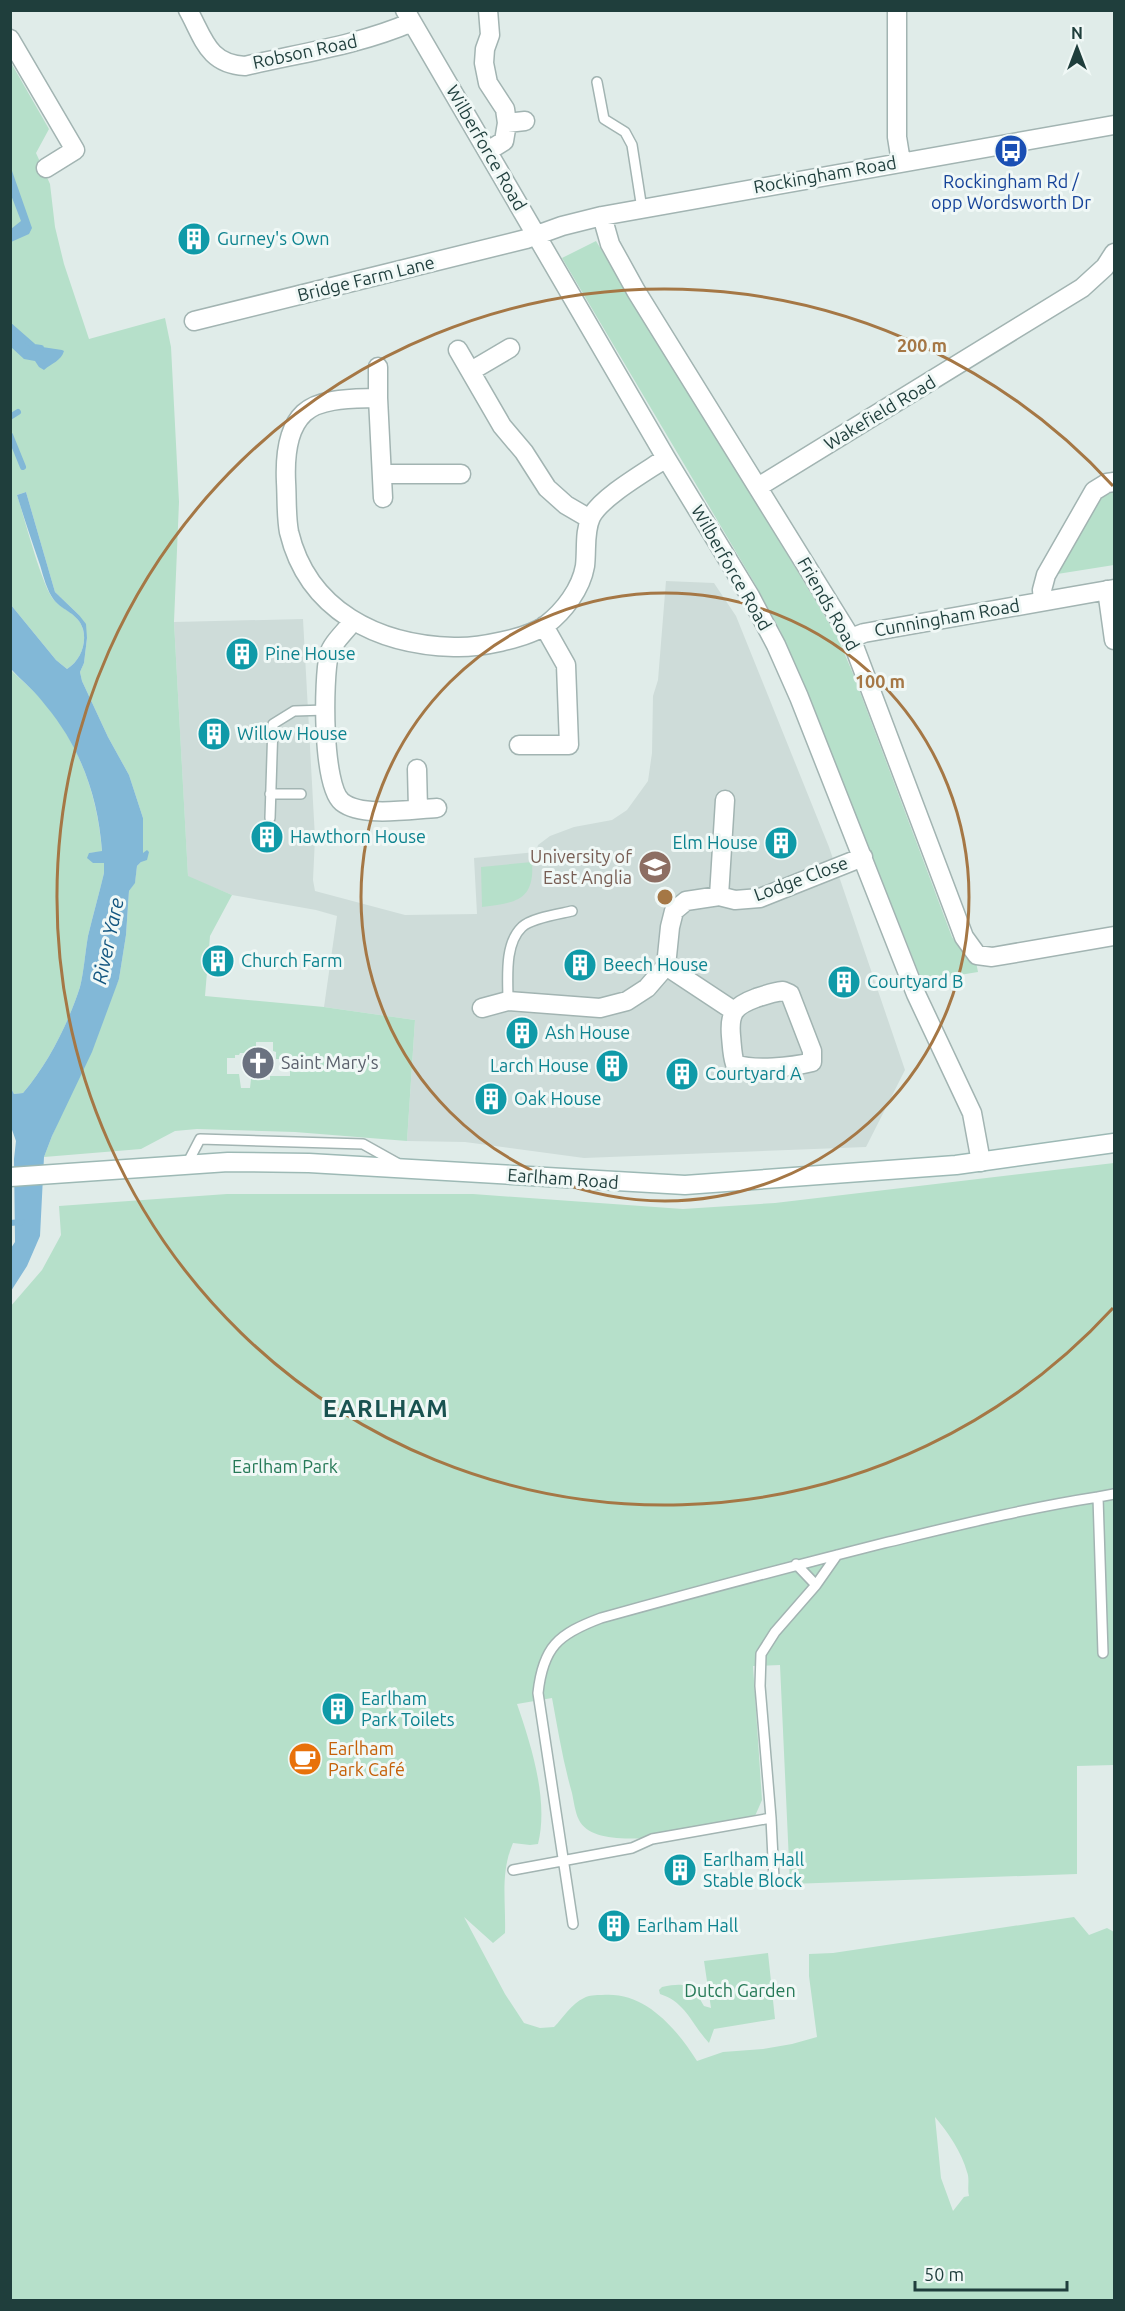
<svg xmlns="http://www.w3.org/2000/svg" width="1125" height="2311" viewBox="0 0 1125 2311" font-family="Ubuntu,sans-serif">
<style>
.built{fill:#cedcd9}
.green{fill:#b6e0ca;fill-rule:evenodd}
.water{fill:#82b8d7}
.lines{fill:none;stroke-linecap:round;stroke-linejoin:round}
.stream{stroke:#82b8d7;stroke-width:6}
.service-casing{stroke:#a2b4b2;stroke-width:12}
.minor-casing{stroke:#a2b4b2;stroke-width:21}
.secondary-casing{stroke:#9db9b5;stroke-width:21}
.service{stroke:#fff;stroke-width:9}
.minor{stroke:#fff;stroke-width:18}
.secondary{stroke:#fff;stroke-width:18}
.ring{fill:none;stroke:#a57745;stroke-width:3}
.labels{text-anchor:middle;stroke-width:6;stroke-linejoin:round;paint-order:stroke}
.street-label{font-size:18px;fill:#1f3e3c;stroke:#f0f8f6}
.transit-label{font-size:18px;fill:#164399;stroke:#f0f8f6}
.culture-label{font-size:18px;fill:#0d838f;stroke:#f0f8f6;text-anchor:start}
.education-label{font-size:18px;fill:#785e54;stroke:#f0f8f6;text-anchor:end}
.worship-label{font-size:18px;fill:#5b616d;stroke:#f0f8f6;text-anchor:start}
.park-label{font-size:18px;fill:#257957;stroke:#f0f8f6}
.food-label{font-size:18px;fill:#c56008;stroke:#f0f8f6;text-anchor:start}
.water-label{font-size:20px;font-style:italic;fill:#135680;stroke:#f0f8f6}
.district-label{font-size:24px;font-weight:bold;letter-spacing:1.5px;fill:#195250;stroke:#f0f8f6}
.centre{fill:#a57745;stroke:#f0f8f6;stroke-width:3}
.ring-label{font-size:18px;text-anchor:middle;font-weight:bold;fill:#a57745;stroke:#f0f8f6;stroke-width:6;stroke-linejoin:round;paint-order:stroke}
</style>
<rect width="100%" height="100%" fill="#e0ece9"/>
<path class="built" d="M666,581L714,583L736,616L829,847L905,1070L866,1147L584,1158L465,1142L407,1141L415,1020L324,1007L337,916L316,910L232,895L188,877L174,622L303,619L315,838L313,880L315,891L405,915L477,914L474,858L536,852L538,845L550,836L574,827L612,820L627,810L648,781L652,753L653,696L658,680Z"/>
<path class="green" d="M10,61L49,129L36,153L50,184L55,227L64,264L89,339L165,318L171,347L179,502L174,622L188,876L232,895L210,936L205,996L324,1007L415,1020L407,1141L295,1132L197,1129L175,1131L141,1149L44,1157L52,1136L119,979L126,935L129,891L135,882L137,866L141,862L143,854V818L129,775L108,737L82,681L80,672L84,663L87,638L79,615L55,592L26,492L17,495C24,516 42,587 54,600C64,611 78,613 83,629C87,644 80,661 67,669L56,660L11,605ZM256,1042H273V1051L276,1052V1059H290V1076H270V1080L251,1079L250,1088H241L239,1074H227V1058H235V1055H239L240,1053H256Z
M596,241L837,636L854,676L952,937L963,952L976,962L978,972L922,981L801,678L780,630L755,584L562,258Z
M1114,489V565L1051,575L1095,500Z
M10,669C22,681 36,692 47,706C81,748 98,798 102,852L89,853L93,863H104V873C99,894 93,915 88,936C85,953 84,971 80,987C68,1024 48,1064 23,1093L14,1094L10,1086Z
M532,862C535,901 515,903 482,907L481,867Z
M1114,1163V1765L1077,1766V1874L790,1884L780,1665L753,1666L762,1800L755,1816C722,1826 598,1859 579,1820C575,1812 574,1802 572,1793C563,1762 558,1730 552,1698L517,1704C531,1745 549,1800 538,1844L530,1845L513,1843C500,1873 506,1901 505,1933L493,1943L464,1917L505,1994L524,2023L540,2028L554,2027C564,2017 571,2004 584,1998C589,1995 596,1995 602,1995C645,1991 676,2028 697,2061L723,2052L763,2049L792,2044L817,2037L809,1976V1954L833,1953L1074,1917L1089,1935L1107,1928L1114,1932V2300H11L10,1307L42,1270L61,1235L59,1206L227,1194H473L683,1209L775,1203ZM935,2117C948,2132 962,2153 967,2172C970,2179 967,2188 969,2196L964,2197L953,2211L941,2178Z
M768,1953L775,2019L714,2029L709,2043C692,2025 686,2002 660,1994L659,1990L662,1987C686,1982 692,1984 704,2006L711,2008L704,1961Z"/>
<path class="water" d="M11,168L32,228L29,234L11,242V229L21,221L11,195Z
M11,323L29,345L62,350L64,351C61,361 52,363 44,370L39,367L35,361L24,359L11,347Z
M26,492L55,592L79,615L86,624L87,638L84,663L80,672L82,681L108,737L129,775L143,818V853L147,850L149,852L147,860L141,862L137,866L135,883L129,891L126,935L119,979L92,1052L52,1136L44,1157L40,1236L27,1266L11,1291V1248L15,1242L14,1159L16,1141L11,1127L10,1086L14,1094L23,1093C48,1064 68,1024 80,987C84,971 85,953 88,936C93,915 99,894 104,873V863H93L87,858L89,853L102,851C98,797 81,748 46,706C36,692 22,681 11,669V605L56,660L67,669C80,661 87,644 83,629C78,613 63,611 54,600C47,591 43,575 40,565C32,542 24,518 17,495Z"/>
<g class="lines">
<path class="stream" d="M10,326L34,347L41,348
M10,417L18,412
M10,435L23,467
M10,1223L22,1222"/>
<g class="service-casing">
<path id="service" d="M597,82L604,119L625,132L632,145L642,209
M270,794H301
M270,818L273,724L294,711L326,710
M508,1001C508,979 504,944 522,927C531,918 559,914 572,911
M187,1164L200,1139L363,1144L397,1163
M796,1564L816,1585L837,1555
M1103,1653L1098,1497L1114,1494
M513,1870L632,1848L652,1839L771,1818
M774,1879L771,1818L760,1686L761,1654L775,1632L816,1585
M573,1924L538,1693C543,1647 558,1634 601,1618C695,1592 789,1567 884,1543C955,1526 1026,1508 1098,1497"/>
</g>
<g class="minor-casing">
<path id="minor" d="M188,10C204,39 208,64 245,66C301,53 359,45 412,22
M405,10L666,458L750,596L776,645L799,697L916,994L972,1113L981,1162
M488,10L490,35L485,49L484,63L488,83L505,109L507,123L504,141L488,151
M897,10V137L901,162
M10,39L75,150L46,168
M507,123L525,121
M602,216L610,244L636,291L851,638L964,937L977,955L992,957L1114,936
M194,321L526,239L562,226L602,216L1114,125
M458,350L502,426L524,452L547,488L566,505L590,519
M378,367V398C356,399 321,397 304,413C287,429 285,460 286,482C287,498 286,516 289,532C308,611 378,645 454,647C477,648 526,639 546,625C564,611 581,589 585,566C587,549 584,532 591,517C601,497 647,471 666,458
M471,371L510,348
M378,398L383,498
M382,474H461
M758,487L1082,288L1105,267L1114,253
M1107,590L1114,640
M1043,601L1042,590L1046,575L1094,491L1107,483L1114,482
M353,621C346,631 332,643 329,654C323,680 322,786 342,802C362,818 413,809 437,808
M851,638L864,633L1114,589
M519,745H569L566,665L544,626
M417,769L418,809
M719,896L725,800
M666,966L734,1011
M783,991L790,994L812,1051V1062C792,1067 754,1071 735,1064C732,1055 732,1046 731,1036C729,1013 734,1006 756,998C765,995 773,992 783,991Z
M482,1008L508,1001L600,1008L627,1001L647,988L666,966L670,927L674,911L686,901L719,896L735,900L760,898L863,857"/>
</g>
<g class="secondary-casing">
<path id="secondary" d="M10,1177L228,1162L309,1163L685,1185L956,1165L1114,1143"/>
</g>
<use href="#service" class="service"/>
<use href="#minor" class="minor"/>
<use href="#secondary" class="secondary"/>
</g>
<g class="ring">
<circle cx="665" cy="897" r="304"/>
<path d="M1113 1308A608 608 0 1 1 1113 486"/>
</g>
<defs>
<g id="bus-disc" transform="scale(1.725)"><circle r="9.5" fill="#1a4fb4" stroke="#f0f8f6"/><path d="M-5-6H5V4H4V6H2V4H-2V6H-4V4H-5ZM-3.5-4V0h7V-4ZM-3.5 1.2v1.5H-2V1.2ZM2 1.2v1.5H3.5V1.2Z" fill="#fff"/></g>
<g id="building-disc" transform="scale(1.725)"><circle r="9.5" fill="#0f9aa8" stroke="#f0f8f6"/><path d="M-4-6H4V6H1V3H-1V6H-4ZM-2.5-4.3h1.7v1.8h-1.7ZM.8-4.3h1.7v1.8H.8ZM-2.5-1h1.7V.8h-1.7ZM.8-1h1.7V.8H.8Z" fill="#fff"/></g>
<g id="university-disc" transform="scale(1.725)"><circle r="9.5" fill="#8d6e63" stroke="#f0f8f6"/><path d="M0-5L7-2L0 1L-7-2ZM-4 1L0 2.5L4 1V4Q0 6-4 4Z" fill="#fff"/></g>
<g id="church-disc" transform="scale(1.725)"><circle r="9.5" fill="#6b7280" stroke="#f0f8f6"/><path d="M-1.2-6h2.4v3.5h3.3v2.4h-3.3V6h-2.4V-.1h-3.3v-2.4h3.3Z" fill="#fff"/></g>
<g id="cafe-disc" transform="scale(1.725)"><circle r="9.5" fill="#e8710a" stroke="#f0f8f6"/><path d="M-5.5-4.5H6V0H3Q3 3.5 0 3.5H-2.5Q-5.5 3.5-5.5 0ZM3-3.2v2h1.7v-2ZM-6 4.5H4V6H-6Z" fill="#fff"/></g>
</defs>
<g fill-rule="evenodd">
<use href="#bus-disc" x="1011" y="151"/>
<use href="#building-disc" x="194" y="239"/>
<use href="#building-disc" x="242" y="654"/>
<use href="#building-disc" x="214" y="734"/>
<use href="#building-disc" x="267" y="837"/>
<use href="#building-disc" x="781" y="843"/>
<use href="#university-disc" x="655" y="867"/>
<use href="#building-disc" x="218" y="961"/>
<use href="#building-disc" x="580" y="965"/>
<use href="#building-disc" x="844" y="982"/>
<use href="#building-disc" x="522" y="1033"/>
<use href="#church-disc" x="258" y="1063"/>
<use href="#building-disc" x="612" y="1066"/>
<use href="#building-disc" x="682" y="1074"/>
<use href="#building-disc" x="491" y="1099"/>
<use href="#building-disc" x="338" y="1709"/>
<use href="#cafe-disc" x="305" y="1759"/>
<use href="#building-disc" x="680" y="1870"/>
<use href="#building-disc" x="614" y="1926"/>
</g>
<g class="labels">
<g class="street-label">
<text transform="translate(305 52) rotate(-12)" y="6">Robson Road</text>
<text transform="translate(486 148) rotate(60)" y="6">Wilberforce Road</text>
<text transform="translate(825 175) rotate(-10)" y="6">Rockingham Road</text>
<text transform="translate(366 279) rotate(-14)" y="6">Bridge Farm Lane</text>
<text transform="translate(880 413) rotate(-31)" y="6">Wakefield Road</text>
<text transform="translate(731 568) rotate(60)" y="6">Wilberforce Road</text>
<text transform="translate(828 604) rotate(60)" y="6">Friends Road</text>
<text transform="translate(947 618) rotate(-10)" y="6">Cunningham Road</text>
<text transform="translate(801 879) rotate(-20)" y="6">Lodge Close</text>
<text transform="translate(563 1179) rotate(4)" y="6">Earlham Road</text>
</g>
<g class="transit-label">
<text x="1011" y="188">Rockingham Rd /<tspan x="1011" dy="21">opp Wordsworth Dr</tspan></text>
</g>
<g class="culture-label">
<text x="217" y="245">Gurney's Own</text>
<text x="265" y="660">Pine House</text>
<text x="237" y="740">Willow House</text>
<text x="290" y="843">Hawthorn House</text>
<text x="758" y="849" text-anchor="end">Elm House</text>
<text x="241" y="967">Church Farm</text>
<text x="603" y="971">Beech House</text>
<text x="867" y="988">Courtyard B</text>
<text x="545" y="1039">Ash House</text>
<text x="589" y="1072" text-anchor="end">Larch House</text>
<text x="705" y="1080">Courtyard A</text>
<text x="514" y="1105">Oak House</text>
<text x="361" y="1705">Earlham<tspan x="361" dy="21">Park Toilets</tspan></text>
<text x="703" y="1866">Earlham Hall<tspan x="703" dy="21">Stable Block</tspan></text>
<text x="637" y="1932">Earlham Hall</text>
</g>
<g class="education-label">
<text x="632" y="863">University of<tspan x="632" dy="21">East Anglia</tspan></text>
</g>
<g class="worship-label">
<text x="281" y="1069">Saint Mary's</text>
</g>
<g class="park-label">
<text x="285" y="1473">Earlham Park</text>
<text x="740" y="1997">Dutch Garden</text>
</g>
<g class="food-label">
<text x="328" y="1755">Earlham<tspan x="328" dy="21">Park Café</tspan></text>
</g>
<g class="water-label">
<text transform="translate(108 941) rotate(-78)" y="7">River Yare</text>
</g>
<g class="district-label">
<text x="386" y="1417">EARLHAM</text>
</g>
</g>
<circle cx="665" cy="897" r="9" class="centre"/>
<g class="ring-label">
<text x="922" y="352">200 m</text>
<text x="880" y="688">100 m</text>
</g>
<rect width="1125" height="2311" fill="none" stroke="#1f3e3c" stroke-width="24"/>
<g transform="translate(1077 48)" stroke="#f0f8f6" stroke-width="4.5" paint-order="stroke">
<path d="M0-4.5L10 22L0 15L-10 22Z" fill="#1f3e3c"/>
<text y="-9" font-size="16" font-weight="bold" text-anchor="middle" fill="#1f3e3c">N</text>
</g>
<path d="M915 2281v9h152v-9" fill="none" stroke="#1f3e3c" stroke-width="3"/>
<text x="924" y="2281" font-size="18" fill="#1f3e3c" stroke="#f0f8f6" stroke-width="4.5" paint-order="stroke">50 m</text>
</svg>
